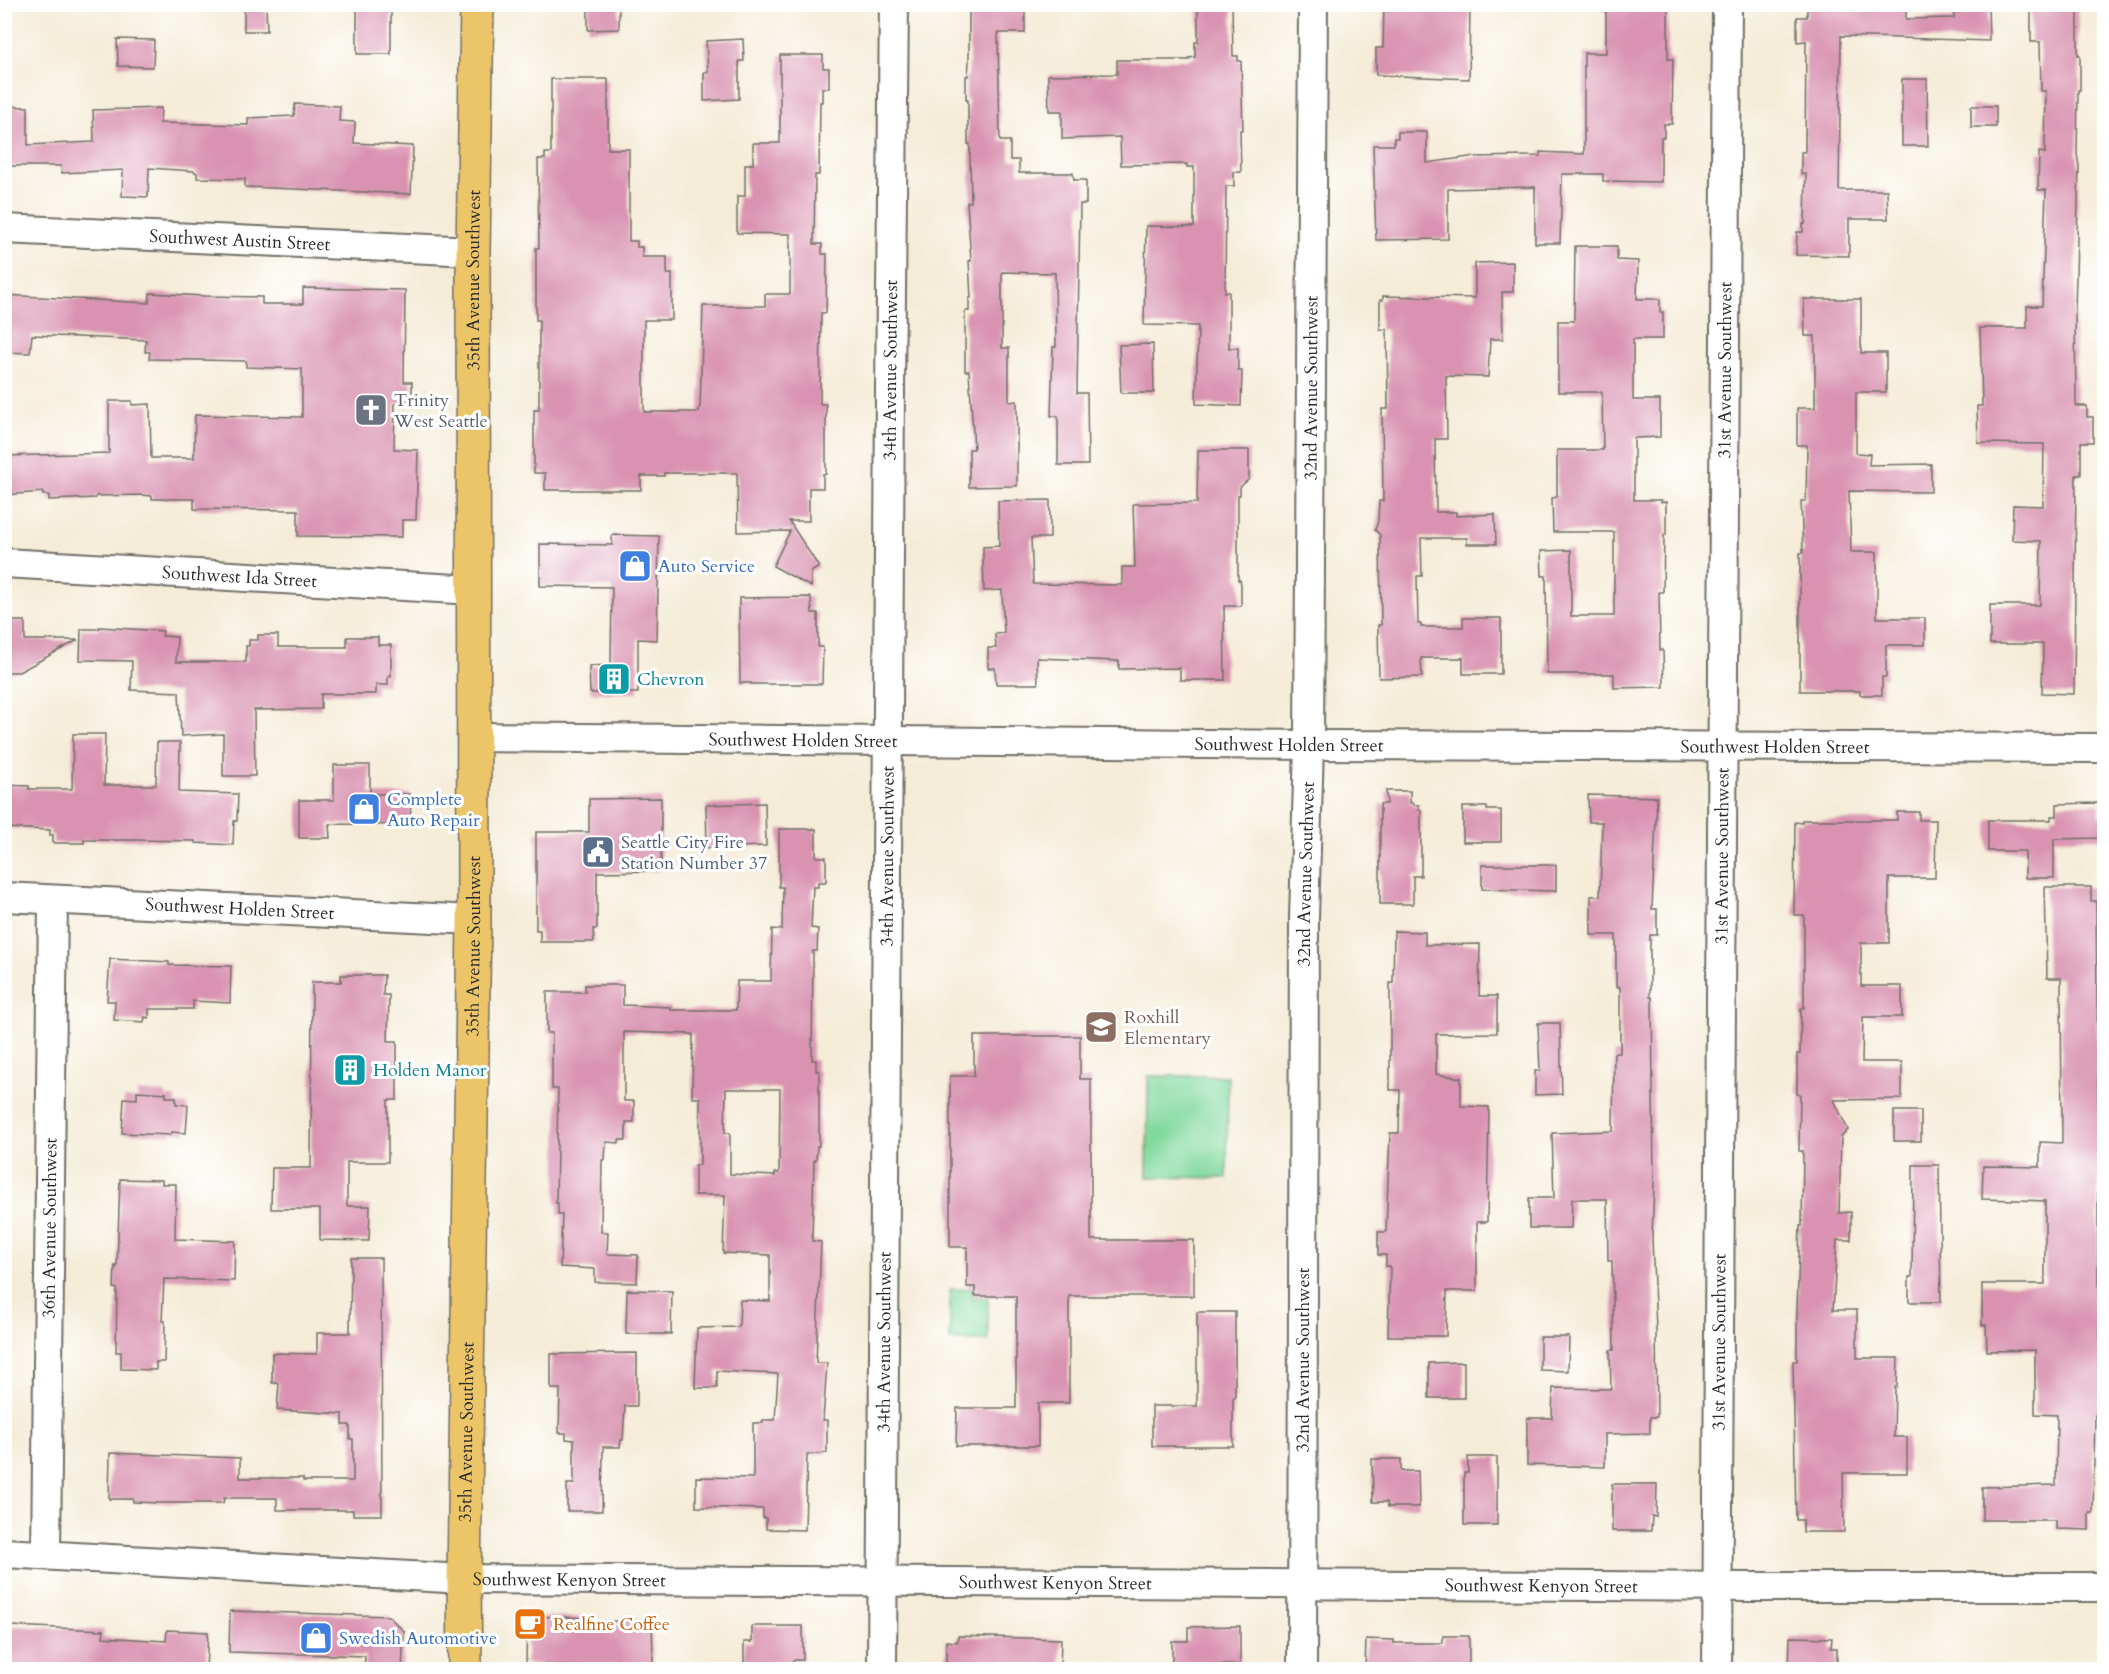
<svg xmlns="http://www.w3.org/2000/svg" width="2109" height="1674" viewBox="0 0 2109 1674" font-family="Cardo,serif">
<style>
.green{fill:#82d99e;stroke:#568264;stroke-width:1.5}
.building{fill:#d993b0;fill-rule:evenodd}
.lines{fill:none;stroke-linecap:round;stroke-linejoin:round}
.minor-casing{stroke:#726f68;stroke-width:32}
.major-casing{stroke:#726f68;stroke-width:36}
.minor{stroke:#fff;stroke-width:28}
.major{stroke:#edc569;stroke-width:33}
.labels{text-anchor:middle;stroke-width:6;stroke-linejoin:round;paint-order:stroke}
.street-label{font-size:18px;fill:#2b2b2b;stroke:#fff}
.worship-label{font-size:18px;fill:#5b616d;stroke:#fff;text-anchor:start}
.shop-label{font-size:18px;fill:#366cbe;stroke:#fff;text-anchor:start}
.culture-label{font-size:18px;fill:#0d838f;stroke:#fff;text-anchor:start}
.service-label{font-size:18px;fill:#4e5e75;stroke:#fff;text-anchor:start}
.education-label{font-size:18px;fill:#785e54;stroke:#fff;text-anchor:start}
.food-label{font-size:18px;fill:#c56008;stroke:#fff;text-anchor:start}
</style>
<rect width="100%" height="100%" fill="#fff"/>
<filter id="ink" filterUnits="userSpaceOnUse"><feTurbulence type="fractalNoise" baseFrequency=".0167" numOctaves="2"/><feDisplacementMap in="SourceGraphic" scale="12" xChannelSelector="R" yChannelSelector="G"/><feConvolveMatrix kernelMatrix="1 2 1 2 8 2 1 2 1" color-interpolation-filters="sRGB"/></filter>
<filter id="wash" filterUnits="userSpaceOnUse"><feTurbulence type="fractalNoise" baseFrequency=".008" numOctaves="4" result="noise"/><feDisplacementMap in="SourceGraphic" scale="24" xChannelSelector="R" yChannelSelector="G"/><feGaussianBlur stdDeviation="1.35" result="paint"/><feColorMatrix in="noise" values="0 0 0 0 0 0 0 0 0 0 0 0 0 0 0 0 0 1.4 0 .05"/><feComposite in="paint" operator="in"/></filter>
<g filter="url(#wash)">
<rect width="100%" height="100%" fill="#f5ecd8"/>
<path class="green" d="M1148,1076H1228L1227,1178L1147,1177Z
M950,1289H973V1298H988V1341H950Z"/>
<g id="blocks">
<path class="building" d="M244,4H266L267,31H244Z
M357,4H391V54H357Z
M588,4H619V29L588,30Z
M969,4H1025V33H998L1000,141H1010V160H1019V173H1073L1074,180H1086V204H1080L1077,393H1087L1088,465H1058V416H1051L1053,347H1056L1055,273L1002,272V348H1009V402L1017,401V486L969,487V449H974L969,371H965V311H969V298H971L969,261H971L967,202H971L970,158V144H968V100H966V76H968L969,62Z
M1198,4H1232L1233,56H1238V61H1241L1243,130H1240L1241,172H1234V186H1226L1225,292H1229V348H1238V371H1242L1241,406L1196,404L1198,326L1144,325L1146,226L1194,227V167H1187V164L1121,165L1120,137L1062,139V111H1049L1048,75L1117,74V60H1189V58L1195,57V42H1198Z
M1384,4H1470L1469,79L1376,75V48H1383Z
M1606,4H1668V59H1673L1672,124H1664V137H1661V182L1603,181V174H1562L1560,243H1535V187L1448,189V239L1376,240L1373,145H1394V138H1398V132H1427V163L1469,157L1540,156V152L1584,154V53H1606Z
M1807,4H1906V19L1954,18V4H1988L1989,41L1841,36L1839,190H1887L1888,219H1849V256L1796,255L1797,232H1803V224H1805L1806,174H1801V152H1805L1806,41L1797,42V17H1807Z
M2031,4H2078V55H2080V90H2078L2077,154L2079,166L2075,312L2076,406H2087V417H2093V442H2081V475H2076L2074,694L2042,693L2043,644H1990V605H2040L2041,541L2012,540L2013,505L2043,506L2044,444L1978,443L1977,406H1982L1980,328H2027V306H2042L2046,190H2038L2039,152L2045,153L2046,91H2041L2040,42H2031Z
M117,39L154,40L153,67L118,66Z
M743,39L744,61H739V99L704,101V72H708L706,41Z
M780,55H823V68H829V88H822V102H820L819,175H815L814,244H822V254H827L826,313H821L820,404H826V474H823V488H809V521H789L819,567L811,572V587L773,566L790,531L738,532L737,473H664V476H641V490H545V473H534V410H539V320H536V248H539L538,159H545V153H551V79H608V149H629V241H637V247H642V257H667V274H672V320H644V412H699V408H700L703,306H765V294H790V234L737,233V196H745V164H753V143H780Z
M1902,79H1927L1928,146H1902Z
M295,104L340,106L339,121L355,122L354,143L413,146L411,194L245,187V179L197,178V173L193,171L149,168L148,197L122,196L123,170L62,173L61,166H4V106L28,107V145L94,142L93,110L161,108L160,123L248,125V118L294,116Z
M1971,106H1996V127H1971Z
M1575,246H1617V260L1638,261L1637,299H1660V312H1663V339H1633V400H1660V437L1634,438V500H1661V502H1666V535H1664L1663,592H1659L1660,650H1663L1664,687L1614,688V674H1547L1546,576H1542L1541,551L1571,550V616H1614V532H1553L1552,498L1557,497V450H1603L1602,392H1558V321H1574Z
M1513,262V292H1502L1503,339H1490L1488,377L1446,376L1447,439H1435L1436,512H1456V516L1495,514L1496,544H1467V538H1421L1422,576H1417L1418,624H1421V627H1463V618H1501V674H1463V658H1421L1422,677L1379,678L1378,625H1381L1380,535L1375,530L1378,521L1379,501H1383L1382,409H1388L1387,330L1380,329V300H1383V296L1475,298V263Z
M303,288L405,290L404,382H412V404H395L394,449L418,450L416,520H402V537L298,536V510L194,509V499H152V496L142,495L96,496V498L49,500V495H43V492L4,495V456L109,453V401H132V405L150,404L151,458H194L195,415L302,417V369L246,367V361L149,359L150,352H145L146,340L32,335L30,353L4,352V295L149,303L150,293L204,296L262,297V304H303Z
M1804,299H1861V353H1886V392H1856V453L1870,454L1869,465L1931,464V492L1849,491L1851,552H1877V618H1925V645H1886V677H1882V695H1860V691H1800V553H1803L1801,501H1806L1807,445H1797V408H1815V336H1805Z
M1153,344L1154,393H1121L1119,345Z
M1198,450H1249V479L1240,487V495H1238V580H1240L1241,584V606H1224L1225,680H1180V668L1119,669V661L1037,658L1038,684H996L995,668H988V648H996L995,634L1004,633L1002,590L984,591L983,558V547L999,546L998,501L1050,500V538H1031L1033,584L1122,585V567H1135L1133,504L1197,503Z
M612,535L659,536L657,640L638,639V693H590L589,666L611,665L612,587L540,586V544L612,545Z
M811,597L812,613H818V647H823L822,684H751V683H740L739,598Z
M4,621H25V640H78L19,672H4Z
M99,627L163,631L162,636L177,637L176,662H246V646H249V640H258V635H278V647H347V637H378V645H391V676H388V685H376V694H321V709L254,710L255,776H223V734L181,736L179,692L131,690L132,661L80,660L81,629H99Z
M73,734H105L104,785H156L157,742H180L179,792L238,794L237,821H234L233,845L195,843V841L135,840H84V843H53V835H50V830L4,828V785L29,786V789H72Z
M334,765H370V794H410L411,825L329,824L330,838H299V800H334Z
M1386,791H1410V803H1413V805H1419V810H1421V876H1413V904H1380V804H1387Z
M1588,795L1657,797L1652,909H1657V935H1650V997H1652L1654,1182L1652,1239L1656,1329L1657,1417H1650V1433L1605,1434V1467L1527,1465V1418H1552L1553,1388L1611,1389L1610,1350H1614L1613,1302L1612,1261H1608L1607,1199H1572L1571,1228H1529V1198H1554L1552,1133L1613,1131L1614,1053H1620V987H1616V935H1591V896H1600L1602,822H1589Z
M661,798V871L597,872V929H593L594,942H540V930H536V832H589V799Z
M765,803L766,846L707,848L706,805Z
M2099,803V816H2104V838L2054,839V878H2025V851H1988V820H2051V816H2057V804Z
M1463,807H1487V810H1501V842H1463Z
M1897,812H1919V820H1936L1935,878H1889V943H1861V986H1902V1017H1863L1862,1062H1902V1099L1834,1100L1848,1130L1841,1137L1839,1213L1851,1212V1240H1837L1833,1310H1857V1358H1898L1897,1387H1895L1894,1437H1907V1473H1843L1844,1532H1803V1520H1796L1793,1361H1797V1310L1800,1226H1802L1803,1151H1799L1800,1094H1797V1054H1800L1801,1008H1804V915H1794L1795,822L1802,823V820H1897Z
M779,829H816V857H826V882H818V887H813L811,928L818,929L817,951H813L812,1060H816V1071H819V1146H817L816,1160H814L812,1241L821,1242L816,1363H827L823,1420H827V1453L807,1455L805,1530L766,1529V1518H763V1509L696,1507V1477L753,1478V1423H763V1420H775L778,1374L717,1371V1388H695L697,1328L739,1327L740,1300L770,1301V1255L723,1253L725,1195H695V1165H700V1098H692L693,1034L624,1032V1101H634V1122H626V1140H619V1143L606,1142L605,1160H602L601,1232H608L607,1254L638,1255L637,1283L595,1282V1269L560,1267L562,1215H558V1203H556L558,1089H552V1033H547V992H585V985H623V1005L671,1007V1010H736L737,981H771L772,929L782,930L783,887H779ZM726,1089H780L779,1173H775V1176L730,1174V1133H725Z
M1482,865H1556V891L1482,889Z
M2045,887H2091V901H2096L2098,1107H2104V1133H2101V1178H2098V1277H2099L2100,1348H2102V1356H2104V1415H2095L2093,1513H2089V1530L2056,1529V1520H1982V1487L2056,1485L2057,1415L2035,1414V1350L1987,1351L1986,1325H1982V1284H2045V1201L1982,1199L1983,1166L2040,1167V1142L2062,1143L2061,978H2047Z
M1394,931L1425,932V945L1480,944L1479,996H1497V1033L1436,1034V1074L1461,1078V1106L1489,1107L1487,1222H1477V1291H1447L1446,1336H1388L1390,1266H1386V1255H1378V1232H1386L1390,1133H1399L1400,1090H1390V983H1393Z
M110,959L169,962V965L231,966L230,1003L193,1001V1009H149V1018L145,1017L144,1022L114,1020L115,1001H107Z
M341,975H384L383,995H389L388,1041H397V1100H388V1162H347V1206H370L369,1241L320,1240V1209H271L272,1168H311L312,982H341Z
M1538,1023H1560L1562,1094L1535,1095V1071H1540Z
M974,1036H1080V1079H1091V1240H1194V1296H1069V1403H1038V1446H956L957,1408H1016V1296H975V1287H967V1247H950V1076H974Z
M137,1091L166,1093V1097H176V1104L188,1105L186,1133L171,1132V1135L122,1133L124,1098L137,1099Z
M1894,1111H1921V1141H1894Z
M1913,1165H1939L1941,1302H1909V1277H1912Z
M120,1179L162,1180V1184H176L175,1239L235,1241L234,1281L164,1279L162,1321H165L164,1362H156V1370L121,1369V1352H116L117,1289L114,1288L115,1266L117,1267Z
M351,1258H381L382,1515H353V1510H277V1498H224L223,1503H163L133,1502V1499H109L110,1453L240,1458V1478H303V1481H353V1439H350V1425H343V1414L277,1410L279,1383H272V1353L317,1354V1333H350Z
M627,1290L672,1291L671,1334H626Z
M1197,1312H1235V1398H1233V1446H1152V1406H1197Z
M1540,1337H1569L1568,1371L1540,1370Z
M637,1353V1406H625L623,1440H621L620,1447H603L602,1511H567V1484H574V1440L566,1439V1433H559L560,1389H551V1354Z
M1464,1362V1398H1429V1363Z
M1468,1457H1497V1525H1464V1473H1468Z
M1372,1459H1401V1471H1418L1419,1507H1388L1387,1502H1373Z
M1612,1484H1657L1656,1517L1652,1516L1651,1531H1612Z
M230,1611L388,1616L404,1631L402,1670H364L365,1656L229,1652Z
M527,1616L590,1618V1622L652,1620L653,1662L588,1667L526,1664Z
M10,1626L104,1630L103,1637L166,1641L167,1630L208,1632L206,1670H7Z
M752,1626H803V1660H793V1663H744V1642H752Z
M1240,1626V1665H1172V1641H1188V1627Z
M958,1636L1061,1639L1060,1670H946V1641L957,1642Z
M1443,1636H1469V1670H1365L1366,1639L1394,1640V1643H1443Z
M1790,1637L1832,1638L1831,1648H1837V1670H1789Z"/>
</g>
</g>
<g filter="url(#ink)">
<use href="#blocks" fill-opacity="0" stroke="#726f68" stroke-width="1.5"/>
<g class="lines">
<g class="minor-casing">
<g id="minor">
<path id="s1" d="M4,229L473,251"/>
<path id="s2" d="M4,563L474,590"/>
<path id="s3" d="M475,737L1309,745L2104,748"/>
<path id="s4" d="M4,897L474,920"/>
<path id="s5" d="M4,1553L464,1579L1752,1587H2104"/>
<path id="s6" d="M46,1555L53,900"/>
<path id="s7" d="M882,1670L890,391L894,4"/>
<path id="s8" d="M1302,1670L1304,918L1309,745L1313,4"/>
<path id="s9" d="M1717,1670L1727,4"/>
</g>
</g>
<g class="major-casing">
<g id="major">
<path id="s10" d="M465,1670L464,1579L474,920L473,251L477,4"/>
</g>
</g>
<use href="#minor" class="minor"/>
<use href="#major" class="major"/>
</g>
</g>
<defs>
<g id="church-square" transform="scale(1.725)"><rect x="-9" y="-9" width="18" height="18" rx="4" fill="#6b7280" stroke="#fff"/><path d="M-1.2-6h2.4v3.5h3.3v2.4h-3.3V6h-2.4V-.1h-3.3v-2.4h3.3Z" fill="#fff"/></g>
<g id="shop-square" transform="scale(1.725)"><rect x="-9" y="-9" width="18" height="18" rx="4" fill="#3f7fe0" stroke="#fff"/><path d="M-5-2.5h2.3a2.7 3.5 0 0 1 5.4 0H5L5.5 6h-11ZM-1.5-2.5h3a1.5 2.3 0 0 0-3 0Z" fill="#fff"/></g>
<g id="building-square" transform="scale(1.725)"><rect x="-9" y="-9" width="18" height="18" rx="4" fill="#0f9aa8" stroke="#fff"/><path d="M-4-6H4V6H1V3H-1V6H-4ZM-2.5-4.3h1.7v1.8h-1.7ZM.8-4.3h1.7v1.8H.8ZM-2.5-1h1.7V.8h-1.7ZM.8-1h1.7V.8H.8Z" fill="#fff"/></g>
<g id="civic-square" transform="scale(1.725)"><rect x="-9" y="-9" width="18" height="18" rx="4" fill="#5c6f8a" stroke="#fff"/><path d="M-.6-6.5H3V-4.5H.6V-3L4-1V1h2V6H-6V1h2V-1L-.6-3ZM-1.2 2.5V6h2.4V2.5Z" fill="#fff"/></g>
<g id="school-square" transform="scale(1.725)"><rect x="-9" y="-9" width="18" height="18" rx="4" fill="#8d6e63" stroke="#fff"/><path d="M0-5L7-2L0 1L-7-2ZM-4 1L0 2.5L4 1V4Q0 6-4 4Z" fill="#fff"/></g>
<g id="cafe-square" transform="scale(1.725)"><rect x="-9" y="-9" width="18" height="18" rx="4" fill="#e8710a" stroke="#fff"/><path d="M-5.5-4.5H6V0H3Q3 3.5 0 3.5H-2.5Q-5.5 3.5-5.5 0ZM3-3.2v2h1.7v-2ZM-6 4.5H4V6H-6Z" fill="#fff"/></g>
</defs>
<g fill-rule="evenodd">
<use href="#church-square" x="371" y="410"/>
<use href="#shop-square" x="635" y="566"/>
<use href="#building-square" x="614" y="679"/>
<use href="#shop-square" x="364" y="809"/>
<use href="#civic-square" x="598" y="852"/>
<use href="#school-square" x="1101" y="1027"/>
<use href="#building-square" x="350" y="1070"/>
<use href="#cafe-square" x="530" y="1624"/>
<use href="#shop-square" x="316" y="1638"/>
</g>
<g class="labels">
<g class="street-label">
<text dy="6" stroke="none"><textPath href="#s1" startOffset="236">Southwest Austin Street</textPath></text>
<text dy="6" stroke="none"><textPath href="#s10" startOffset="1390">35th Avenue Southwest</textPath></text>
<text dy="6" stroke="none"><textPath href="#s7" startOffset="1300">34th Avenue Southwest</textPath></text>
<text dy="6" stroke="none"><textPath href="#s9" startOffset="1300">31st Avenue Southwest</textPath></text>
<text dy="6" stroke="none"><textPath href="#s8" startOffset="1282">32nd Avenue Southwest</textPath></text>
<text dy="6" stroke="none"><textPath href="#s2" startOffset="236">Southwest Ida Street</textPath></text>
<text dy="6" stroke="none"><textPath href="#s3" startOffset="328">Southwest Holden Street</textPath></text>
<text dy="6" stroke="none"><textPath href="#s3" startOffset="814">Southwest Holden Street</textPath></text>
<text dy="6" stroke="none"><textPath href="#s3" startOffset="1300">Southwest Holden Street</textPath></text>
<text dy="6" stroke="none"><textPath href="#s7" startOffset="814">34th Avenue Southwest</textPath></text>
<text dy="6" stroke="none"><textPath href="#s9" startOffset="814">31st Avenue Southwest</textPath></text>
<text dy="6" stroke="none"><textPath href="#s8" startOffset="796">32nd Avenue Southwest</textPath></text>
<text dy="6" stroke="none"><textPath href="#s4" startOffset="236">Southwest Holden Street</textPath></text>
<text dy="6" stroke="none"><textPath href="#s10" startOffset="724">35th Avenue Southwest</textPath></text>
<text dy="6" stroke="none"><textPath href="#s6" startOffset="327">36th Avenue Southwest</textPath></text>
<text dy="6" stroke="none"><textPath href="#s7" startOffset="328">34th Avenue Southwest</textPath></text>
<text dy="6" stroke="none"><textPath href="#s9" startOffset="328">31st Avenue Southwest</textPath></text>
<text dy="6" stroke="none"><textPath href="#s8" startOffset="310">32nd Avenue Southwest</textPath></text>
<text dy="6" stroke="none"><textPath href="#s10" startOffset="238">35th Avenue Southwest</textPath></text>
<text dy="6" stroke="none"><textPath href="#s5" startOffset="566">Southwest Kenyon Street</textPath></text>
<text dy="6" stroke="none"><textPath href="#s5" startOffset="1052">Southwest Kenyon Street</textPath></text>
<text dy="6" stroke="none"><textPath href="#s5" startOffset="1538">Southwest Kenyon Street</textPath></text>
</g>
<g class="worship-label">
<text x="394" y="406">Trinity<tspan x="394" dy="21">West Seattle</tspan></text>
</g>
<g class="shop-label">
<text x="658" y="572">Auto Service</text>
<text x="387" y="805">Complete<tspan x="387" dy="21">Auto Repair</tspan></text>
<text x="339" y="1644">Swedish Automotive</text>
</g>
<g class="culture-label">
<text x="637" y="685">Chevron</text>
<text x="373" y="1076">Holden Manor</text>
</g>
<g class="service-label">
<text x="621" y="848">Seattle City Fire<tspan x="621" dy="21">Station Number 37</tspan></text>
</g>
<g class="education-label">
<text x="1124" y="1023">Roxhill<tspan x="1124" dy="21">Elementary</tspan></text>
</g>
<g class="food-label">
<text x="553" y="1630">Realfine Coffee</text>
</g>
</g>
<rect width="2109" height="1674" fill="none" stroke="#fff" stroke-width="24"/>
</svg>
